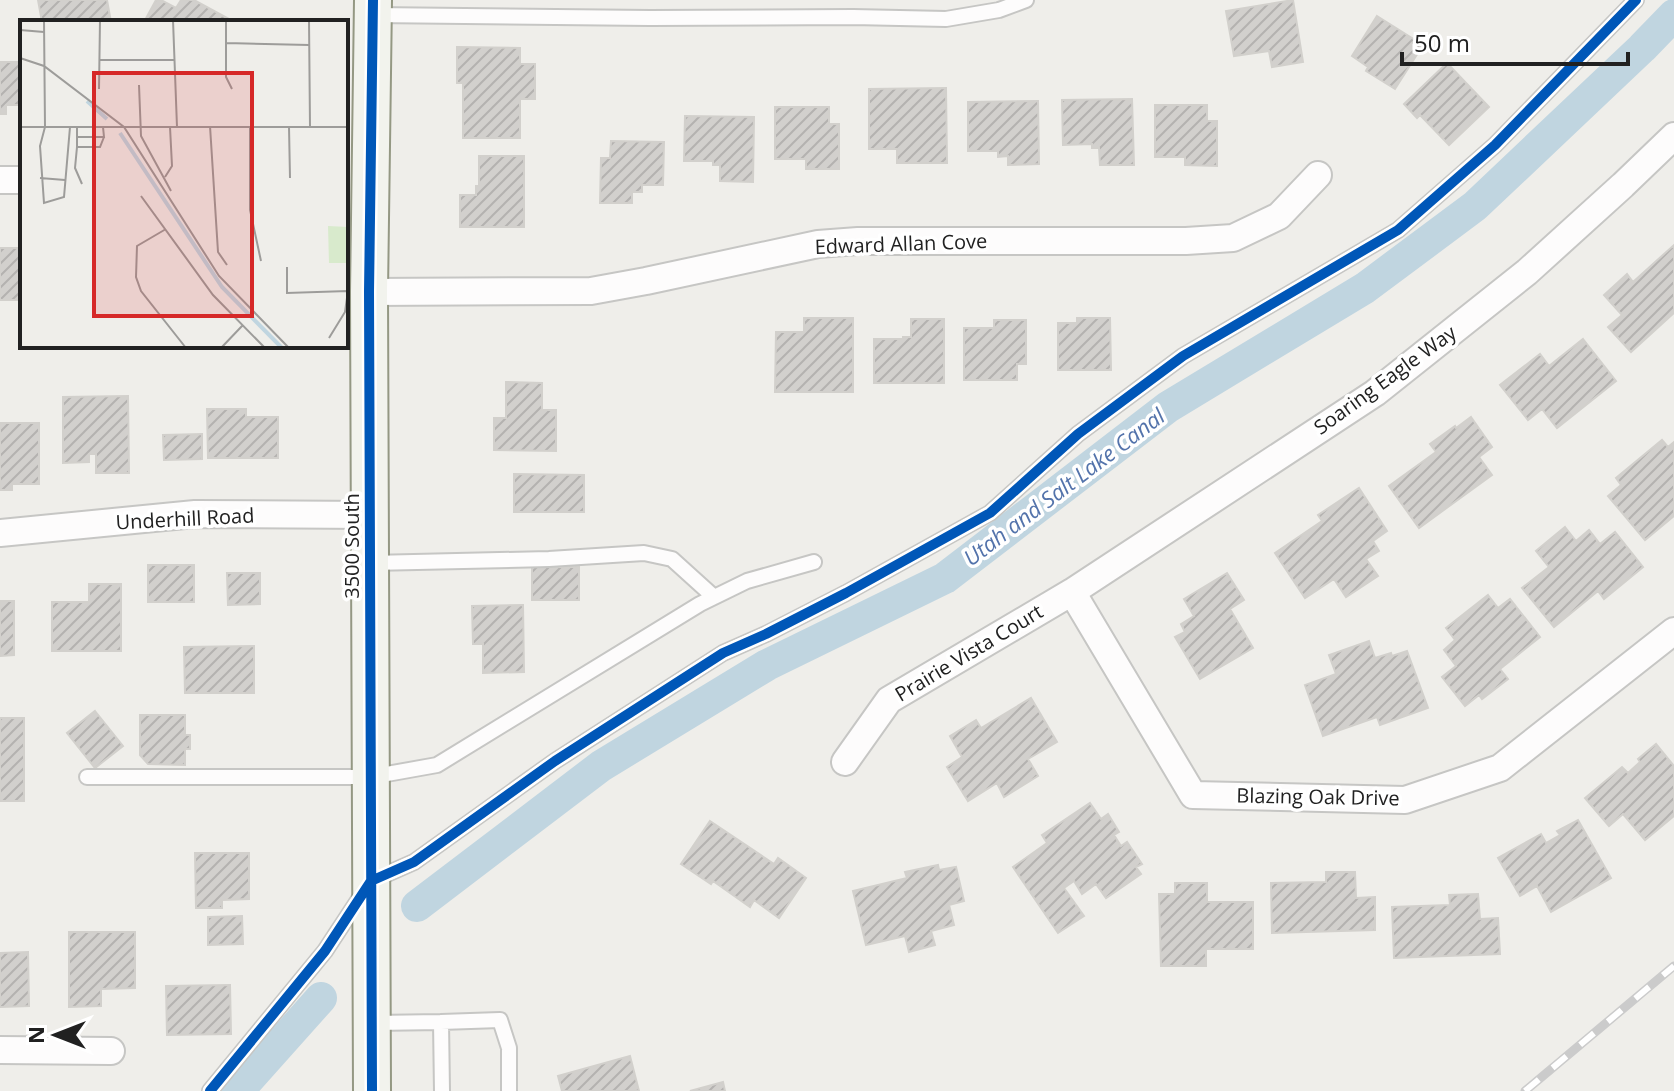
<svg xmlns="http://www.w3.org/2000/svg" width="1674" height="1091" viewBox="0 0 1674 1091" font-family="'Open Sans',sans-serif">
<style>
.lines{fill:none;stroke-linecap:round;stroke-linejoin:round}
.canal{stroke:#c0d5e0;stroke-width:32}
.building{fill:url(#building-hatch);stroke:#d2d0cc;stroke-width:2}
.lane-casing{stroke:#c6c6c4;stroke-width:18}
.street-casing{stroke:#c6c6c4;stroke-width:30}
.secondary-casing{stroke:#949883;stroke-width:40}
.lane{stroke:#fdfcfc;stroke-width:14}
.street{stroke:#fdfcfc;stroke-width:26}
.secondary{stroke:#f2f3ed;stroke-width:36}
.rail-casing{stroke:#cbcbcb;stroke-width:9}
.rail{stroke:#fff;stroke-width:6;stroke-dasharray:18;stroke-linecap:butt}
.cycleway-casing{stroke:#fff;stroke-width:15}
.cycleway{stroke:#0057b8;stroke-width:10}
.labels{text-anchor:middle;stroke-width:7;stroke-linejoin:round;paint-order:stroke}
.street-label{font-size:20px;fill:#212121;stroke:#fff}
.water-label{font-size:22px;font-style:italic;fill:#5373ab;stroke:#fff}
.inset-river{fill:none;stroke:#c0d5e0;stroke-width:4}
.inset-road{fill:none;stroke:#9d9c9a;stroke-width:2}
.view{fill:#d62828;fill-opacity:0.15;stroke:#d62828;stroke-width:4}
.inset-edge{fill:none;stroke:#212121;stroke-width:4}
</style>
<defs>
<pattern id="building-hatch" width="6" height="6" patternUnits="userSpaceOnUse" patternTransform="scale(2)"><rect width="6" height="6" fill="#d2d0cd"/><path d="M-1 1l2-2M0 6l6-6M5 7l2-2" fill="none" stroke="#b4b2b0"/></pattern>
</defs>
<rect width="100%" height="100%" fill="#efeeea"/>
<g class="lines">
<path class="canal" d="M417,906L601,766L767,665L945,578L1168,407L1365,288L1475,206L1642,48L1674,15
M238,1091L321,998"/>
</g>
<path class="building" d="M38,0H107L111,22H42Z
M156,0H161L176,8L181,0H194L229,19L228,22H144Z
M1293,0L1303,62L1272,67L1269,51L1234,56L1226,11Z
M1377,16L1423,45L1395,89L1366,71L1368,67L1352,56Z
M457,47L520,48V64H535V99H520V138H463V83H457Z
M0,62H19L20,105H6V114H0Z
M1447,63L1489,107L1449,145L1420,115L1417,118L1404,104Z
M946,88L947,163H897V149H869V89Z
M1132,99L1134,165H1100L1099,148H1092V144L1063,145L1062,100Z
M1038,101L1039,164L1008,165V156L998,157V151H968V102Z
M1155,105H1207V121H1217V166L1185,165V157H1155Z
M775,107H829V124H839V169H806V159H775Z
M685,116L754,117L753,182L720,181V165H713V161H684Z
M611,141L664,142L663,185H642V192H632V203H600L601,158H610Z
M479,156H524V227H460V195H476V186H479Z
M1674,245V313L1631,352L1608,327L1622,315L1604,295L1627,274L1633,282Z
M0,248H22V300H0Z
M804,318H853V392H775L776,332H804Z
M1077,318H1110L1111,370H1058V323H1077Z
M911,319H944V383H874V339H903V337H911Z
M994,320H1026V364H1017V380H964V328H994Z
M1583,339L1616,381L1557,428L1542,409L1528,420L1500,385L1540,354L1549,366Z
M506,382L542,383V410H556V451L494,450V418H506Z
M128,396L129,473H96V454H89V462L63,463V397Z
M207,409H246V417H278V458H208Z
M1471,417L1492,447L1479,457L1492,475L1419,528L1389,486L1436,452L1430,444L1455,426L1456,428Z
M0,423H39V484H12V490H0Z
M202,434V459L164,460L163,435Z
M1662,440L1668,447L1674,442V516L1645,540L1608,496L1621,485L1616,478Z
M514,474L584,475V512H514Z
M1359,488L1387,531L1373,541L1379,551L1366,559L1378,576L1346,597L1334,579L1305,598L1275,553L1322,521L1318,515Z
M1565,527L1576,541L1589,530L1600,544L1615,532L1643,567L1604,599L1598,591L1554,627L1522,588L1549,567L1536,551Z
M148,565H194V602H148Z
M532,567H579V600H532Z
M227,573H260V604L228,605Z
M1227,573L1244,600L1230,609L1253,648L1200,679L1175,637L1185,632L1181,624L1194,616L1184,599Z
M89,584H121V651H52V602H89Z
M1488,595L1498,608L1510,599L1540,637L1500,669L1508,679L1482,699L1479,695L1465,706L1442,677L1456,666L1444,650L1455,640L1446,628Z
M0,601H14V655L0,656Z
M523,605L524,672L483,673V644H473L472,606Z
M1369,641L1375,658L1391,653L1392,656L1407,651L1428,708L1380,725L1377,717L1323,736L1305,685L1336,674L1329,655Z
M254,646V693H185L184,647Z
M1031,698L1057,742L1028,759L1038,776L1004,797L997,783L968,801L947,767L962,757L950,736L976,720L981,728Z
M95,711L123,746L95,768L67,733Z
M140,715H185V735H190V749H185V765L148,764L140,755Z
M0,718H24V801H0Z
M1656,744L1674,766V816L1645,840L1623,814L1609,826L1585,798L1622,767L1628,773L1640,762L1638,759Z
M1090,803L1101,819L1108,814L1119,832L1114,835L1121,846L1127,842L1142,864L1136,867L1141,874L1106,898L1096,884L1082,894L1074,881L1064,888L1084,916L1058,933L1013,867L1047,843L1042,835Z
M1578,820L1611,878L1551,912L1537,886L1520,896L1498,858L1541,834L1546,843L1560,835L1557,831Z
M710,821L774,864L778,858L806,878L779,918L754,900L750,907L713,881L711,884L681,864Z
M195,853H249V899L222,900V908H196Z
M938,865L939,870L956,867L964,901L949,905L954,925L931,931L935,945L909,952L905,936L866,945L853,891L907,878L905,872Z
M1326,872H1355L1356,898L1375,897V930L1272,933L1271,883L1326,882Z
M1175,883H1207V902H1253V949H1206V966H1161L1159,894H1175Z
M1478,894L1480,919L1498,918L1500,954L1394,958L1392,907L1450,905L1449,895Z
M242,916L243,944L208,945V917Z
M69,932H135V988L101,989V1006L69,1007Z
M28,952L29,1006L0,1007V953Z
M230,985L231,1034L167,1035L166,986Z
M630,1056L639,1091H562L558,1076Z
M723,1082L725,1091H690Z"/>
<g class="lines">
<g class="lane-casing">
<path id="lane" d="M373,15L650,18L853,17L946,19L999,10L1026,0
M371,563L549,559L644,553L672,559L714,597
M87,777H370L437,765L700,604L747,581L814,562
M441,1022L500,1020L509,1048V1091
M374,1023L441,1022L442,1091
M210,1091L325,951L371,881L414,862L555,761L723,653L766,634L846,593L990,513L1078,434L1183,356L1398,230L1495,145L1636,0"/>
</g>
<g class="street-casing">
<path id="street" d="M0,180H22
M369,292L591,291L646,281L818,244L858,241H1186L1233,238L1279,216L1318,175
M0,533L195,514L370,515
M1072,592L1193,795L1405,800L1500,768L1674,631
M845,762L889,700L1072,592L1375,393L1527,272L1623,185L1674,136
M0,1050L111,1051"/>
</g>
<g class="secondary-casing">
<path id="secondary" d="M372,1091L369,292L373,0"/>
</g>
<use href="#lane" class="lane"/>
<use href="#street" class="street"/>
<use href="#secondary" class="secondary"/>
<g class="rail-casing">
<path id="rail" d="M1525,1091L1674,966"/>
</g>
<use href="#rail" class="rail"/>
<g class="cycleway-casing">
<path id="cycleway" d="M210,1091L325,951L371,881L414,862L555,761L723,653L766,634L846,593L990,513L1078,434L1183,356L1398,230L1495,145L1636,0
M372,1091L369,292L373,0"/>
</g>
<use href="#cycleway" class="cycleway"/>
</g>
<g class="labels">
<g class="street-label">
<text transform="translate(901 244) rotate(-2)" y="7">Edward Allan Cove</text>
<text transform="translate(1385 380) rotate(-36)" y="7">Soaring Eagle Way</text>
<text transform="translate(185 519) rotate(-3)" y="7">Underhill Road</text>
<text transform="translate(352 546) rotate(-90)" y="7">3500 South</text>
<text transform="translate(969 653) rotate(-31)" y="7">Prairie Vista Court</text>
<text transform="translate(1318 797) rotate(1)" y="7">Blazing Oak Drive</text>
</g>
<g class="water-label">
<text transform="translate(1064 487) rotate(-37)" y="8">Utah and Salt Lake Canal</text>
</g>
</g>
<g transform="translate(20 20)">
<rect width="328" height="328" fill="#efeeea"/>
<path d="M308,206L328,207V243H309Z" fill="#d8eacc"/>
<path class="inset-river" d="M67,81L87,99M100,113L202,267L262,328"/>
<path class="inset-road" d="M24,0L25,107L20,126L24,183L44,177L50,107M153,0L157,107M206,0V57L212,69M289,0L290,107M0,10L24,12M206,23L289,25M0,38L24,46L104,107L199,256L269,328M80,40H154M119,65L121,116L151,171M79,69L80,0H88M190,106L198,232L207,245M0,107H328M57,107V117H84L83,107M230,107V190L241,241M269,107L270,158M57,117V127H80L84,117M57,127L55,148L62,164M145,157L152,146L150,107M20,158L45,160M121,176L193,275L245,328M146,209L117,226L116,257L121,271L166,328M267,247V273L328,271M309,318L325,292L328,271M201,328L222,306"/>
<path class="view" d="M74,53H232V296H74Z"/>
<rect width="328" height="328" class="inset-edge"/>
</g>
<g transform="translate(56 1035) rotate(270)" stroke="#ffffff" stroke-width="6" paint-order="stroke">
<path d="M0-6L14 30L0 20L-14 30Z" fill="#212121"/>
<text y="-12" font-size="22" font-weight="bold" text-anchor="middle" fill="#212121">N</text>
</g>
<path d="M1402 52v12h226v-12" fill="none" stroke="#212121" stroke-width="4"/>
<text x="1414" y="52" font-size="24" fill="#212121" stroke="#ffffff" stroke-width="6" paint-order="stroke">50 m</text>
</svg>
